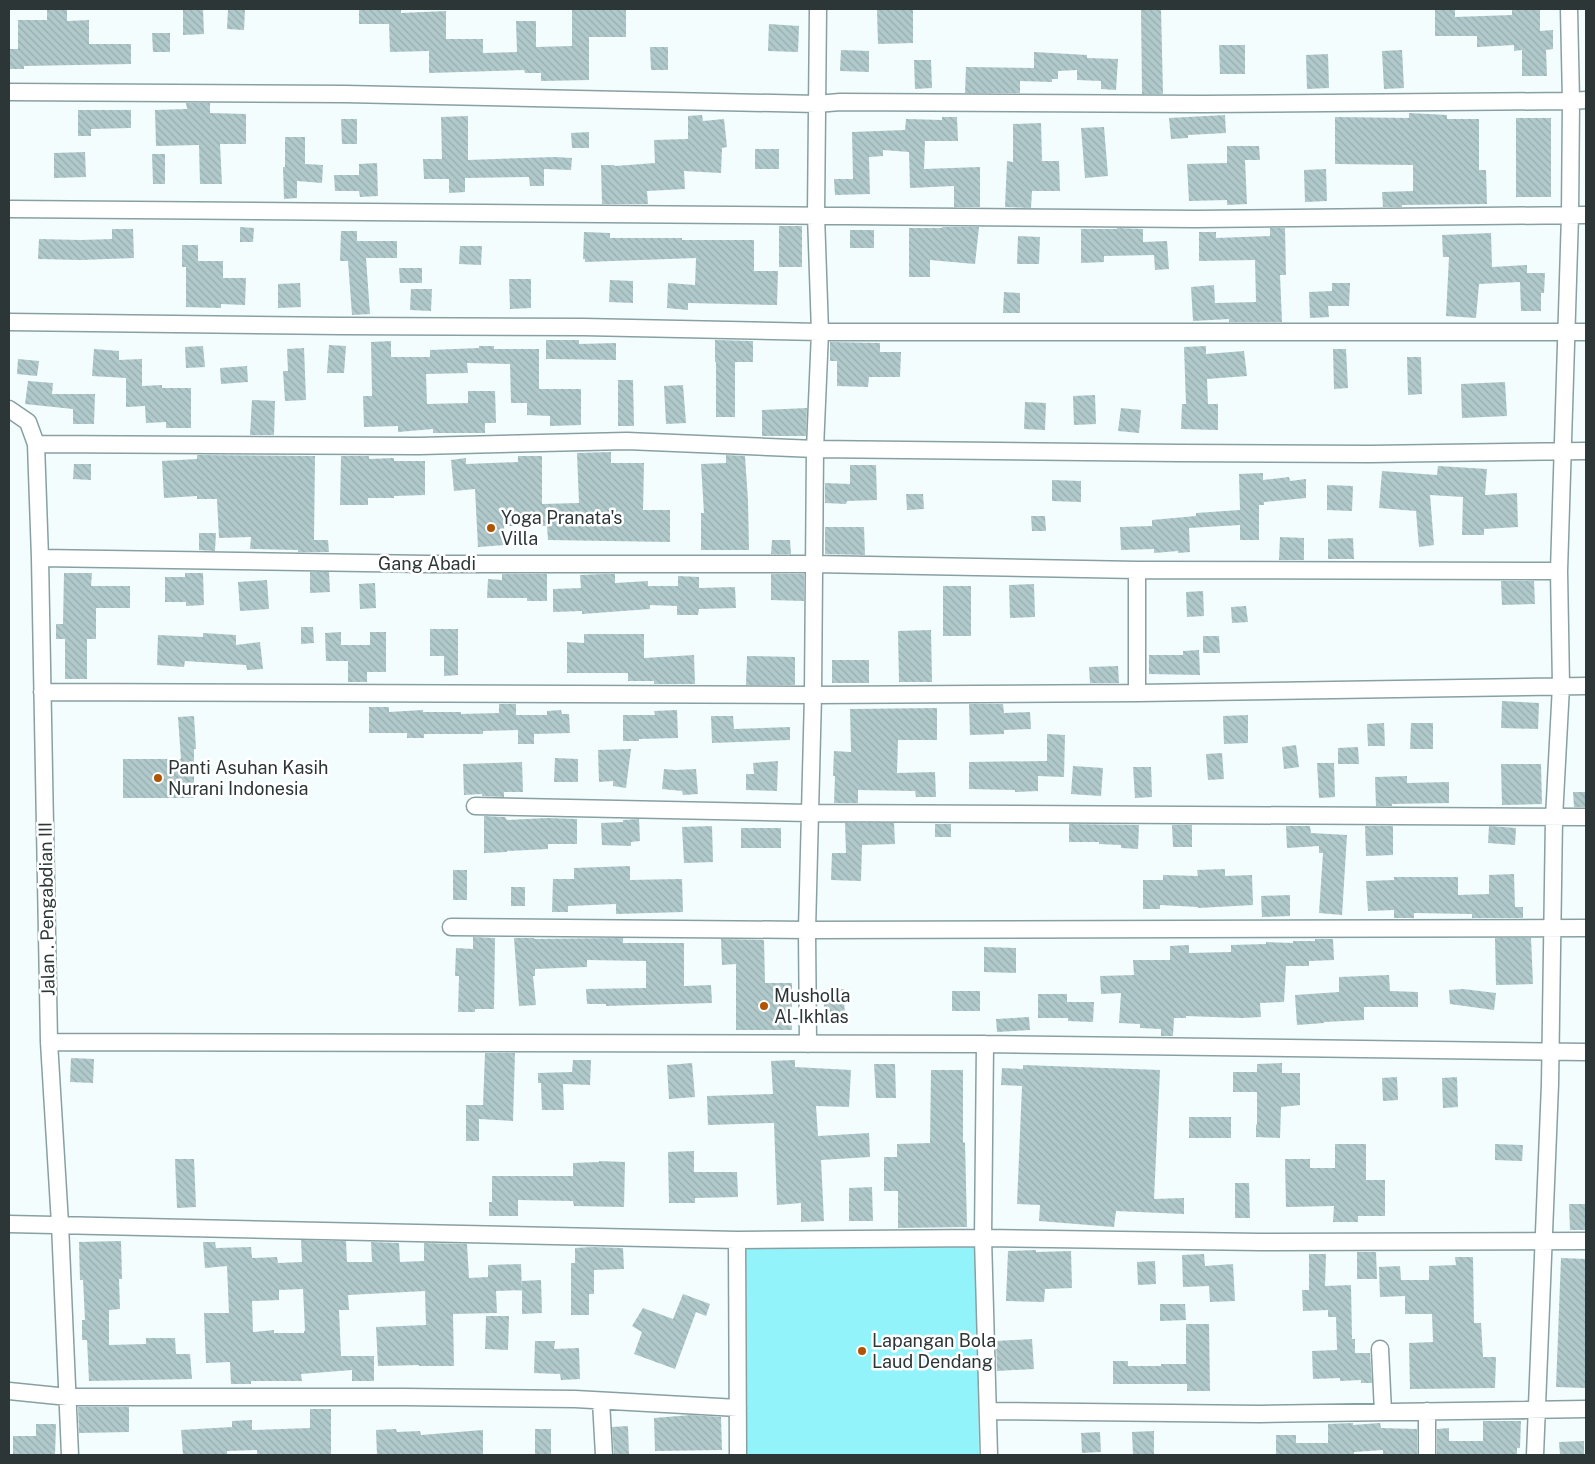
<svg xmlns="http://www.w3.org/2000/svg" width="1595" height="1464" viewBox="0 0 1595 1464" font-family="'Public Sans',sans-serif">
<style>
.grass{fill:#93f3fb}
.building{fill:url(#building-back-hatch);fill-rule:evenodd}
.lines{fill:none;stroke-linecap:round;stroke-linejoin:round}
.minor-casing{stroke:#88a0a2;stroke-width:19}
.minor{stroke:#fff;stroke-width:16}
.poi-dot{fill:#b15300;stroke:#fff;stroke-width:2}
.labels{text-anchor:middle;stroke-width:5;stroke-linejoin:round;paint-order:stroke}
.poi-label{font-size:18px;fill:#2c3637;stroke:#fff;text-anchor:start}
.street-label{font-size:18px;fill:#2c3637;stroke:#fff}
</style>
<defs>
<pattern id="building-back-hatch" width="6" height="6" patternUnits="userSpaceOnUse" patternTransform="scale(1.25)"><rect width="6" height="6" fill="#b0c9cb"/><path d="M-1 5l2 2M0 0l6 6M5-1l2 2" fill="none" stroke="#98adaf"/></pattern>
</defs>
<rect width="100%" height="100%" fill="#f3fdfe"/>
<path class="grass" d="M977,1244L979,1455H746L744,1247Z"/>
<path class="building" d="M47,9H67V21L89,20V44H131V64L24,66V69H9V49H18V20H47Z
M183,9H203L204,34L183,35Z
M228,9H245L244,30L227,29Z
M359,9H401V13L446,11V39H483V53L517,52L516,21H536V47L572,46V10L626,9V37H589V80L541,81V73H525L524,70L429,73V51L390,52L389,24H359Z
M913,9V43L878,44L877,10Z
M1141,9H1161L1163,94H1142Z
M1512,9H1540V31L1553,30V49L1546,50L1547,76H1522V50L1514,51V45L1477,47V36H1435V10H1455V17L1512,15Z
M769,24L799,26L798,52L768,51Z
M152,33H170V52H153Z
M1219,45H1245V74H1220Z
M650,47H668V70H651Z
M841,50L869,51V72L840,71Z
M1402,50L1404,88L1384,89L1382,51Z
M1034,52L1087,55V58L1118,59L1116,90L1101,89V81L1077,80V70L1058,71V79H1052V82L1020,81V93H965L966,67L1034,68Z
M1328,54L1329,88L1307,89L1306,55Z
M914,60H931L932,88L915,89Z
M186,103H210V113L246,114V144H220L222,184H200L199,145L156,146L155,110L187,109Z
M78,110H131V128L91,129V136H78Z
M1409,113L1447,115V119H1479V170H1486L1487,204L1402,205V207H1383L1382,192L1413,191V165L1335,164V117L1409,118Z
M702,115L703,121L724,119L727,147L722,148L721,173L684,171L685,189L647,191L648,204H602L601,165H614L615,166L655,163L654,140L688,139V116Z
M1225,115L1226,133L1188,135V138L1171,139L1169,118Z
M468,116V160L555,157L572,158L571,170L544,169V186H530L529,177L465,178V192L449,193V179H424L423,159H442L441,117Z
M942,117H957L958,141H925L924,169L980,167V207H954V186L910,188L909,152L883,150V156L869,157L870,194L835,195L834,179H853L852,132L905,130L906,119L942,120Z
M1516,118H1551V197H1516Z
M341,119H357V144H342Z
M1041,123L1042,161H1059L1060,191H1032L1031,208L1005,207L1007,161L1013,162V124Z
M1104,127L1108,176L1085,178L1081,128Z
M589,132V148H572L571,133Z
M285,137H305V164L323,165L322,183L297,181V198L284,199L283,167H285Z
M1227,146H1259L1260,160H1245L1247,204L1227,205V200L1189,201L1187,164L1227,163Z
M755,149H779V169H755Z
M85,152L86,177L54,178V153Z
M152,154H165V184H153Z
M377,163L378,196L360,197L359,191H335L334,175H359V164Z
M1326,169L1327,201L1305,202L1304,170Z
M779,226H802V267H779Z
M240,227L254,228L253,242H240Z
M942,227H979L975,264L930,260V277H909V228H942Z
M1117,228L1143,229V242L1167,241L1169,269L1155,270L1154,255L1104,256V262L1081,263V229H1117Z
M1270,228H1285L1286,275H1280L1282,322H1229V319L1193,321L1191,287L1214,285L1215,303L1256,302L1255,260L1199,261V232H1216V238L1270,236Z
M112,229H133L134,258L81,260L38,259L39,239L81,240L112,239Z
M850,230H874V248H850Z
M341,231H357V241H397V258H366L370,314L352,315L348,261H340Z
M584,232L610,233V238H682V240H754V271H778L777,305L688,303V310L667,308L668,283L695,285L696,258L585,262V259H583Z
M1491,233L1492,267L1527,265V273H1545L1544,293H1541V311H1521L1520,282L1479,284L1476,318L1446,316L1449,257H1443L1442,235Z
M1018,236L1040,237L1039,264H1017Z
M182,245H198V261H223V278H246L245,305L221,304V308L186,307V267H182Z
M460,246H482L481,265L459,264Z
M399,268H422V283H400Z
M509,279H531V308L510,309Z
M610,280L633,281V303L609,302Z
M300,283L301,307L278,308V284Z
M1332,283H1350L1349,306H1328L1329,317L1310,318L1309,292L1332,291Z
M411,289H432L431,311L410,310Z
M1004,292L1020,293V313H1003Z
M546,340H579V344L616,343V360L546,359Z
M715,340L753,341V362H735V417H716V362H715Z
M391,341V357H430V350L479,348V346H494V349H539V389H581V425L550,426V416L527,415V403H511L510,364L467,363L468,373L426,374L427,404L468,403V391H495L496,423H485V433H433V429L398,432V426L364,427L363,396H372L371,342Z
M830,342L880,343V352H901L900,377H869L868,387L837,386V361H830Z
M329,345L346,346L344,373H327Z
M203,346L205,367L186,368L185,347Z
M1206,346V354L1244,351L1247,376L1207,379L1208,404H1218V430L1181,429L1182,404H1186L1184,347Z
M304,348L306,400L285,401L283,371H288L287,349Z
M94,349L119,351V360L142,359V386L162,385V388H191V428H166V422L146,423L145,406L126,407V378L92,376Z
M1333,349H1346L1348,388L1334,389Z
M1407,357H1421L1422,394L1408,395Z
M18,359L39,361L37,376L17,374Z
M247,366L248,382L221,384L220,368Z
M618,380H633L634,426H618Z
M28,381L53,383L52,394H95L94,424H73V409L25,404Z
M1505,382L1507,416L1462,418L1461,384Z
M683,385L686,423L666,424L664,386Z
M1095,395L1096,424L1074,425L1073,396Z
M252,400L275,401L274,435H250Z
M1025,402L1046,403L1045,430L1024,429Z
M807,408L806,436H762V410Z
M1121,408L1141,410L1139,433L1118,431Z
M611,452V463H644L643,510H670V542L548,540L547,526H504L505,545L478,547L475,489L454,491L451,460L466,458V464L518,462V456H542V504L579,503L577,453Z
M197,455L315,456L314,540H328L329,552H298V550L250,549L251,537L219,538L217,499H197V496L164,498L162,461L197,459Z
M726,455L745,456L748,501L749,550H701V513H704L701,464L726,463Z
M341,456H369V459L394,458V461H425V495L394,496V498H368V505H340Z
M74,464H91V480L73,479Z
M850,465H876L877,500L847,501L846,504L825,503V483L850,484Z
M1438,466L1487,469L1485,495L1517,493L1518,527L1484,529V535H1462L1463,497L1430,495L1434,545L1419,547L1416,511L1379,508L1382,471L1437,475Z
M1263,473V480L1289,477L1290,481L1306,479V498L1264,502V505H1259V540H1240V525L1189,528L1190,552L1178,553V551L1154,553V549L1121,550L1120,527L1152,526V520L1196,516V513L1240,510L1239,474Z
M1052,480L1081,481V502L1052,501Z
M1327,485L1353,486L1352,511L1327,510Z
M906,494H923L924,509L907,510Z
M1031,516H1045L1046,531H1032Z
M825,527H864L865,555L825,554Z
M199,533H216L215,551L199,550Z
M1280,537L1304,538V560H1279Z
M1353,538L1354,559H1328V539Z
M772,540H790L791,554H771Z
M310,572H329L330,592L310,593Z
M64,573H92L91,586H130V608H96V639H87V679H65V639H56V624H63Z
M185,573H203L204,605L186,606V602H165V577H185Z
M502,574H547V601H527V598H487L488,579L502,580Z
M603,574H615V583L648,581V586H678V576L699,577V588L735,587L736,608L699,609L698,615H677V606L650,605V609L582,614V611L553,612V589L581,588L580,575Z
M771,574H804V601L771,600Z
M267,580L269,609L240,611L238,582Z
M1501,581H1534L1535,604L1502,605Z
M375,583L376,608L360,609L359,584Z
M1034,584L1035,617L1010,618L1009,585Z
M943,586H971V636H943Z
M1203,591L1204,616L1187,617L1186,592Z
M1246,606L1248,622L1232,623L1231,607Z
M301,627H313L314,643L301,644Z
M430,629H458V675L444,676V656H430Z
M931,630L932,682H899L898,631Z
M341,632V645H370V632H386V672H367V682H348V661H326L325,633Z
M203,633L236,635V645L260,642L263,669L247,670L246,665L185,661L184,667L157,665L158,635L203,637Z
M584,634H644V658L694,655L695,684H654V681H628V673H567V642L584,643Z
M1203,636H1219L1220,653H1203Z
M1199,650L1200,675L1149,674V655H1183V651Z
M747,656L795,657V685H746Z
M832,660H869V683H832Z
M1118,666L1119,683H1090L1089,667Z
M1502,701L1539,703L1538,729L1501,728Z
M499,704H516V715H547V711L561,710L562,714H569L570,733L534,734V744H518V730L483,731V734H424V738H407V733H369V707H389V712L423,710V712H461V714L499,713Z
M969,704H1003L1004,713L1030,712L1031,729L1004,730V734L970,735Z
M937,708V740H898L897,773L935,772L936,797H916L915,791L858,790V803H834L835,776H833L834,751L851,752L850,709Z
M677,710L678,738L639,739V741H623V715H655L654,711Z
M1248,715V743L1224,744L1223,716Z
M194,716L196,749H194V798H123V759H181L178,717Z
M711,716H733L734,729L790,727V740L712,743Z
M1384,723L1385,746H1368L1367,724Z
M1411,723H1433V749H1410Z
M1047,734L1065,735L1064,777L1038,776V791L1015,792V790L969,789V762L1047,761Z
M1296,745L1299,767L1284,769L1282,747Z
M1358,747L1359,764H1338V748Z
M631,749L626,788L613,786V781L599,782L598,750Z
M1222,753L1224,779L1208,780L1206,754Z
M555,758L578,759V782H554Z
M778,761L777,791L746,790V774H754L753,763Z
M522,762L523,792H504V797L482,796V794L464,795L463,764Z
M1317,763H1334L1335,797L1319,798Z
M1501,764H1541L1542,804L1502,805Z
M1073,766L1103,768L1101,796L1071,794Z
M1133,767H1151L1152,797L1135,798Z
M664,769L675,770L696,769L698,794L683,795L682,791L662,789Z
M1407,776V783L1449,782V803L1392,804V806H1376L1375,777Z
M1573,792H1586V807H1574Z
M484,816L505,817L507,820L547,818L577,819V844H548V849L507,851V852L484,853Z
M639,819L640,841L631,842V846L602,845L601,823L623,822V820Z
M845,823H894L895,844L862,845L861,881L831,880L832,853H846Z
M935,824H951V837H935Z
M1069,824L1139,825L1138,849L1121,848V845L1099,844V842H1069Z
M1172,825H1192V847H1173Z
M712,826L713,862L684,863L682,827Z
M1286,826H1310L1311,833L1347,835L1342,915L1319,913L1323,853H1319V846L1287,848Z
M1365,826H1393V855L1366,856Z
M1489,826L1516,828L1515,845L1488,843Z
M741,828H781V848H741Z
M630,866V880L682,879L683,912L616,914V904L568,906V912H552L553,879H574V868Z
M1225,869V876L1252,875L1253,905L1198,908V907L1160,905V909H1143V880H1163V875L1198,876L1197,870Z
M453,870H467V900H453Z
M1514,874L1515,907H1523V918H1472V914L1414,913V918H1394V910L1368,911L1366,881L1394,880V877H1458V895L1489,894V875Z
M511,887H525V906H511Z
M1290,895V916L1262,917L1261,896Z
M473,937L495,938L494,1009H475V1012H458L459,976H455L456,948L473,949Z
M514,938H534V939L623,938V943H684V986L711,985L712,1003L606,1006V1004H587L586,989L646,988V961L587,960V967L535,969V976H533L536,1005L519,1006Z
M1495,938H1531L1533,984L1496,985Z
M721,939L764,940L765,983H792V1030H736V964L722,965Z
M1315,939H1333L1334,960L1309,961V966H1286L1284,1002L1260,1003L1261,1017L1242,1018L1186,1016V1018H1174L1173,1036H1161V1029L1140,1028V1024L1119,1023L1121,993L1101,994L1100,976L1134,975L1133,960H1170V946L1189,945V953L1231,952V945L1266,944V942L1293,943V941H1315Z
M984,947L1016,948V973L984,972Z
M1389,975L1390,991L1418,992V1007H1364V1020L1324,1022V1023L1297,1025L1295,995L1339,992V977Z
M844,989L845,1022H824V990Z
M1463,989L1496,993L1494,1010L1450,1004L1449,990Z
M952,991H980V1011H952Z
M1038,994H1067V1002H1094L1093,1022L1068,1021V1018H1038Z
M1029,1017L1030,1030L997,1032L996,1019Z
M485,1053H515L513,1121L479,1119V1141H466V1105H483Z
M71,1058L94,1059L93,1083L70,1082Z
M573,1060H591L590,1085L563,1084L564,1110H542L541,1083H538V1073L572,1072Z
M795,1060V1067L851,1070L849,1107L816,1106L818,1136L869,1133L870,1157L821,1160L824,1221L801,1222V1203L777,1205L774,1123L708,1125L707,1096L773,1094L771,1061Z
M692,1063L695,1097L669,1099L667,1065Z
M1282,1063V1073H1300V1105L1281,1107L1280,1138L1256,1137V1124L1257,1125V1092H1233V1072H1257V1064Z
M874,1064H895L896,1098H876Z
M1023,1065L1160,1070L1154,1199L1184,1198V1214L1116,1211L1114,1227L1039,1221L1040,1205L1017,1204L1022,1086L1001,1085L1002,1068L1023,1069Z
M931,1070H963V1143L965,1142L967,1227L898,1228V1191H884V1157H897V1144L930,1143Z
M1397,1077L1398,1100L1383,1101L1382,1078Z
M1457,1077L1458,1107L1443,1108L1442,1078Z
M1189,1117H1231V1138H1189Z
M1335,1144H1366V1180H1385V1216H1358V1222H1333L1334,1206L1286,1207L1285,1159H1310V1168H1335Z
M1495,1144L1523,1145L1522,1161L1495,1160Z
M694,1151V1172H737L738,1197L695,1198V1203H669L668,1152Z
M175,1159H194L196,1207L177,1208Z
M599,1161L625,1162L624,1207L574,1206L573,1201L518,1200V1216H489V1202H492V1176H573V1163L599,1162Z
M1235,1183H1249L1250,1218H1235Z
M872,1187L873,1221H849V1188Z
M1569,1204H1586V1230H1570Z
M301,1240L346,1241L347,1262H372L371,1242L399,1243L400,1262L424,1261V1243L467,1244L469,1278L488,1277V1265L521,1264L522,1290L496,1291L497,1313L453,1314L454,1366H419V1365L378,1366L376,1327L426,1325L425,1291L348,1295L349,1310H339L341,1356H374V1381H352V1370L301,1374L302,1381H251V1384H231L230,1362L206,1363L204,1313H229L227,1266L205,1268L203,1242H215L216,1248L251,1247L252,1258L277,1257L278,1263L302,1262ZM303,1289L305,1331H304V1333H274V1330L253,1332L252,1301L279,1300V1290Z
M121,1241L122,1279H119L120,1309L109,1310V1345L146,1344V1338H175L176,1354H190L192,1379L89,1381L87,1340H82V1320H85L83,1280H80L79,1242Z
M592,1247L623,1248L624,1269L594,1270V1294H589V1315H571V1263H575V1248Z
M1036,1250V1252L1071,1251L1072,1288L1045,1289L1044,1302L1006,1301L1008,1251Z
M1357,1252H1376L1377,1279H1357Z
M1204,1254L1205,1266L1233,1264L1235,1301L1210,1302L1209,1286L1183,1287L1182,1255Z
M1309,1254H1326L1325,1286L1351,1285L1352,1339H1355V1353H1370L1372,1383H1361V1380L1340,1381V1378L1313,1379L1312,1351L1337,1350L1336,1317H1328V1310L1303,1311L1302,1290H1309Z
M1455,1257H1473L1474,1323H1481L1483,1357H1496L1495,1388L1410,1389L1409,1343L1433,1342L1432,1314H1405V1296L1380,1297L1379,1267L1400,1266L1401,1280H1429V1266L1456,1265Z
M1561,1258L1586,1259V1388L1556,1387Z
M1155,1261L1156,1284L1138,1285L1137,1262Z
M541,1280L542,1313L522,1314V1281Z
M683,1294L710,1304L706,1316L696,1312L675,1369L634,1354L642,1332L632,1326L643,1308L673,1319Z
M1160,1304H1185L1186,1320L1160,1321Z
M486,1316H509L508,1350L485,1349Z
M1186,1324H1209L1210,1391H1187V1384H1113V1361H1128V1366H1161V1364H1186Z
M1032,1339L1034,1369L997,1371L996,1341Z
M535,1341H555L554,1349L579,1348L580,1379L561,1380L560,1374L534,1373Z
M78,1407H129V1432L79,1433Z
M310,1409H331V1455H257V1450L227,1451V1455H205V1454L183,1455L181,1430L232,1427V1421L252,1420V1430L310,1428Z
M691,1415L721,1417L722,1450L655,1451L654,1418Z
M1483,1421H1521L1520,1448H1517V1455H1437V1429L1449,1428V1441H1483Z
M1353,1423V1425L1380,1423L1381,1428L1417,1429V1455L1383,1454V1450L1354,1452V1454L1276,1455V1435H1296V1443H1328V1424Z
M36,1424H56L55,1455H13V1436H36Z
M628,1426L629,1455H614L612,1427Z
M396,1429L397,1432L420,1431L421,1435L483,1430V1455H433V1454L377,1455L376,1430Z
M535,1429H551V1455H535Z
M1154,1431V1455H1133L1132,1432Z
M1100,1432L1101,1452L1082,1453L1081,1433Z
M1584,1441V1455H1560L1559,1442Z"/>
<g class="lines">
<g class="minor-casing">
<path id="minor" d="M9,92L345,94L817,104L840,102L1202,104L1571,101L1586,100
M9,209L1195,219L1586,215
M9,322L341,326L583,327L820,332H1586
M9,409L28,422L36,444L40,558L49,1042L60,1224L70,1455
M36,444L419,446L627,441L815,449L1180,453L1370,454L1586,451
M40,558L427,564H814L1137,570L1559,571
M1137,570V693
M42,692L813,695L1137,693L1586,686
M475,806L810,813L1586,817
M451,927L807,930L1586,928
M49,1042L985,1044L1586,1052
M808,1044L807,930L813,695L815,449L820,332L816,215L818,9
M985,1044L983,1238L1260,1242L1586,1241
M9,1224L737,1240L983,1238L989,1455
M737,1240L738,1455
M1380,1349L1383,1412
M9,1391L68,1397H404L575,1399L738,1408
M601,1401L604,1455
M988,1411L1260,1414L1586,1409
M1427,1455V1411
M1535,1455L1550,1084L1554,818L1561,686L1559,571L1570,215L1571,101L1569,9"/>
</g>
<use href="#minor" class="minor"/>
</g>
<g class="poi-dot">
<circle cx="491" cy="528" r="5"/>
<circle cx="158" cy="778" r="5"/>
<circle cx="764" cy="1006" r="5"/>
<circle cx="862" cy="1351" r="5"/>
</g>
<g class="labels">
<g class="poi-label">
<text x="501" y="524">Yoga Pranata's<tspan x="501" dy="21">Villa</tspan></text>
<text x="168" y="774">Panti Asuhan Kasih<tspan x="168" dy="21">Nurani Indonesia</tspan></text>
<text x="774" y="1002">Musholla<tspan x="774" dy="21">Al-Ikhlas</tspan></text>
<text x="872" y="1347">Lapangan Bola<tspan x="872" dy="21">Laud Dendang</tspan></text>
</g>
<g class="street-label">
<text x="427" y="570">Gang Abadi</text>
<text transform="translate(47 909) rotate(-91)" y="6">Jalan . Pengabdian III</text>
</g>
</g>
<rect width="1595" height="1464" fill="none" stroke="#2c3637" stroke-width="20"/>
</svg>
